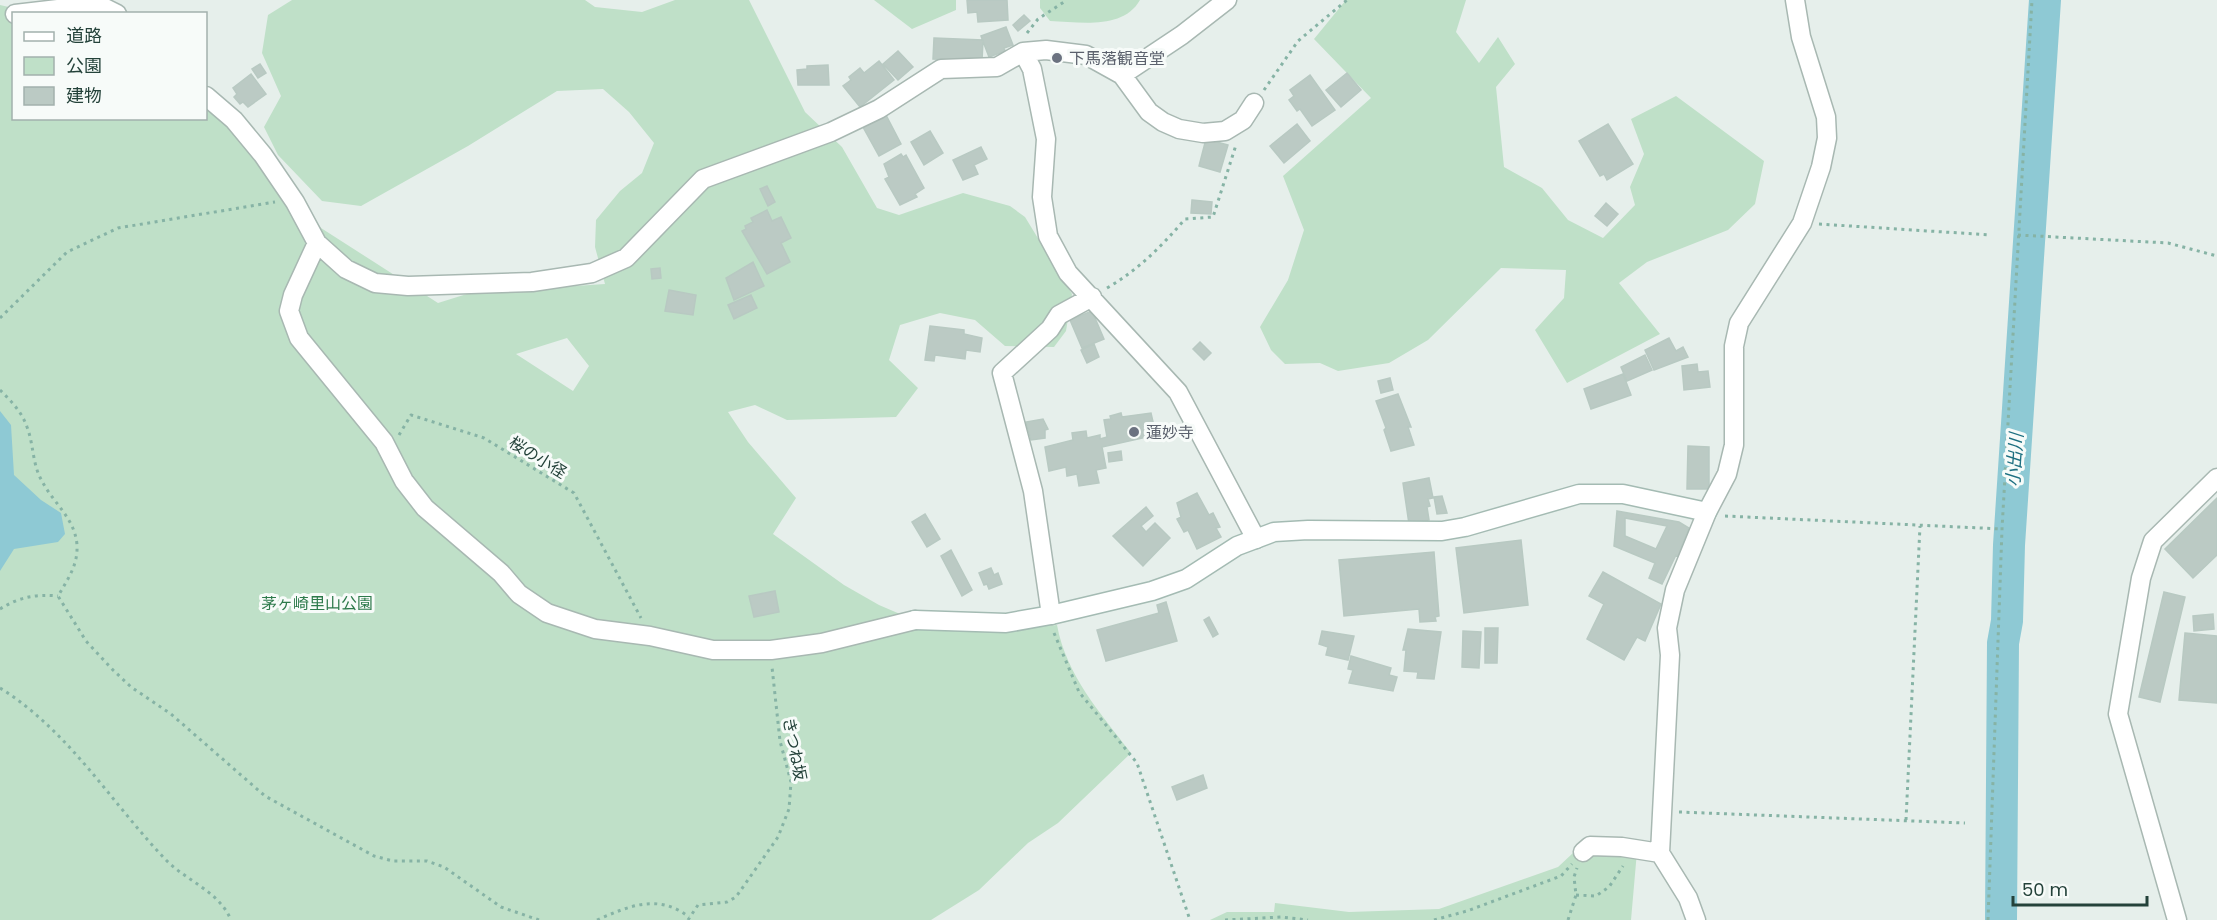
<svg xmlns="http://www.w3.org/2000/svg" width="2217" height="920" viewBox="0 0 2217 920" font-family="Poppins,'Noto Sans JP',sans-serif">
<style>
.green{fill:#bfe0c8;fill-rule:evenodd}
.water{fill:#8ec9d4}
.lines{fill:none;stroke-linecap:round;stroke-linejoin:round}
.river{stroke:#8ec9d4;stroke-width:32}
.building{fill:#bbcac4;stroke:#b8c9c2;stroke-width:1.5;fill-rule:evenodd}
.street-casing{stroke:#a8b8b2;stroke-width:21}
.secondary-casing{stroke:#a4bbb3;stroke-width:21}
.path{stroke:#86b3a5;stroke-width:3;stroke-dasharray:3 4.5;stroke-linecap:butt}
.street{stroke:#fff;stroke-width:18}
.secondary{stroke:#fff;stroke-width:18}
.worship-dot{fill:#6b7280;stroke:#f7fbf9;stroke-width:2}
.labels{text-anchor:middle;stroke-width:6;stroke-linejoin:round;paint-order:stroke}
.worship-label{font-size:16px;fill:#5b616d;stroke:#f7fbf9;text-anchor:start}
.street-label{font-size:16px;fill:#24423a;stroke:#f7fbf9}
.park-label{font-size:16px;fill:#2d7a4b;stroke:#f7fbf9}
.water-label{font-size:18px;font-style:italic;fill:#1c6f80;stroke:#f7fbf9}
</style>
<rect width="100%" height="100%" fill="#e6efeb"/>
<path class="green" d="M292,0H585L595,7L642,12L675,0H749L805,112L842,147L877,208L899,215L963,193L1010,206L1025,217L1072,294L1066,331L1054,347L1005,346L975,320L940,313L900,325L889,360L918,388L896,417L787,420L755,405L728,412L748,442L796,498L773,534L844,585L879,605L935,629L1025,628L1057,625C1066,675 1101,714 1131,753L1058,823L1028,843L979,890L931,920H0V5L35,13L14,14V118H206V101L301,199L321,228L438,303L470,293L605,284L595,247L596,220L620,191L642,173L654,143L629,112L603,89L557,91L468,146L361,206L322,201L278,155L264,127L281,96L262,53L268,15ZM567,338L589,366L573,391L516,354Z
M874,0H956V10L912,29Z
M1040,0H1140C1123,30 1080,22 1050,21L1040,8Z
M1346,0H1466L1456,32L1479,63L1498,37L1515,64L1496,87L1504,167L1542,188L1568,220L1603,238L1635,205L1630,187L1644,154L1631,119L1676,96L1764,161L1755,204L1728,230L1647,262L1619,283L1660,334L1567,383L1535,330L1564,298L1566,270L1501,268L1428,340L1389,363L1338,371L1320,363L1285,364L1271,350L1260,327L1288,280L1304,230L1283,176L1371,98L1314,39Z
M1587,840H1638L1631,920H1210L1227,912H1274L1275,903L1349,912L1439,909L1558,867Z"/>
<path class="water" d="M0,411L11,425L14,475L41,500L61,513L65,534L58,542L14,549L0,571Z"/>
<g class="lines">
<path class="river" d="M2001,920L2003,643L2007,621L2009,545L2045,0"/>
</g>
<path class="building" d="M967,0H1007L1008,20L978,22L977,12L968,13Z
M1024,15L1030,21L1018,31L1013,25Z
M1006,27L1013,45L1004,48L1005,51L989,57L981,36Z
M934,38L983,40L982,61L933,59Z
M898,51L913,67L898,80L883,64Z
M879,61L894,80L860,107L843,86L851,80L849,77L860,68L864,73Z
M260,64L266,73L258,78L252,69Z
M828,65L829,85H798L797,70L807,69V66Z
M1347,73L1361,90L1341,107L1326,90Z
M251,74L266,94L248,107L243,102L240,104L234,97L237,94L233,88Z
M1310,75L1335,110L1312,126L1300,109L1297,111L1289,100L1294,96L1290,90Z
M886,115L901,144L879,156L863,127Z
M1297,124L1310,141L1284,163L1270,146Z
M1608,124L1633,164L1607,180L1604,174L1600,176L1579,141Z
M930,131L943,153L924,165L911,142Z
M1206,139L1228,145L1220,172L1199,166Z
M981,147L987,159L974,165L978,174L963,180L953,160Z
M901,154L903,157L906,155L924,188L915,194L917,197L900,205L885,179L889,177L884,164Z
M767,186L775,202L768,206L760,189Z
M1192,200L1212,202L1211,214L1191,213Z
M1606,203L1618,214L1607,226L1595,216Z
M767,210L772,221L781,217L791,238L781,243L790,262L767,274L742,231L746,229L745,226L753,222L751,218Z
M753,262L764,286L734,300L726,278Z
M660,268L661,278L652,279L651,269Z
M669,290L696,295L693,315L665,311Z
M751,295L757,308L734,319L728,305Z
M1092,311L1104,339L1082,348L1070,320Z
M930,326L964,330V334L982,338L980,352L966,350L965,359L935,355L934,361L925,360Z
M1669,338L1676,351L1683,347L1688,357L1654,370L1645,350Z
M1200,342L1211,353L1204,360L1193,349Z
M1094,344L1099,357L1087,363L1081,350Z
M1645,355L1652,370L1627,381L1621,367Z
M1697,364L1698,372L1708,371L1710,387L1684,390L1682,366Z
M1623,374L1631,395L1591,409L1584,389Z
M1390,378L1393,390L1381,393L1378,381Z
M1398,394L1411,427H1408L1414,445L1391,451L1384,430L1386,428L1376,401Z
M1121,413L1122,417L1151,413L1156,435L1102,447L1106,468L1096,470L1099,483L1079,486L1077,474L1067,476L1066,467L1049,471L1045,447L1073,440L1072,433L1086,431L1087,438L1100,435V439L1107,437L1104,420L1111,419L1110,416Z
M1043,419L1048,429L1045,430V438L1031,440L1026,422Z
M1688,446L1709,447V489H1687Z
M1121,451L1122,460L1109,462L1108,453Z
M1429,478L1433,498L1428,499L1430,506L1427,507L1429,520L1409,524L1403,483Z
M1197,493L1209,515L1213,513L1220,527L1216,528L1221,537L1197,549L1188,530L1184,532L1177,519L1181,517L1177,503Z
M1442,496L1447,513L1437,514L1434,497Z
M2217,498V555L2193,578L2165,549Z
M1146,507L1153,516L1141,526L1146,532L1155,523L1170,538L1143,566L1113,536Z
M1617,511L1679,522L1689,528L1678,556L1676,555L1662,584L1649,578L1655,563L1614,546ZM1625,518L1667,526L1656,549L1625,536Z
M925,514L940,539L927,547L912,522Z
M1521,540L1528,605L1464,613L1456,548Z
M951,550L972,590L962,596L941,556Z
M1434,552L1439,616L1435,617L1436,621L1420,622L1419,609L1344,616L1339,560Z
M991,568L994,575L998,573L1002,584L989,589L987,584L984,585L979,573Z
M1603,572L1661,604L1645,641L1637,637L1624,660L1587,639L1604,604L1589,596Z
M775,591L779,612L754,617L749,596Z
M2164,592L2185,597L2160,702L2139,697Z
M1166,602L1177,641L1106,661L1097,630L1159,613L1157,605Z
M2213,614L2214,629L2194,631L2193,616Z
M1209,617L1218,634L1213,637L1204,620Z
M1485,628H1498L1497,663H1485Z
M1408,629L1441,632L1434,679L1417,678L1418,672L1404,671L1406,650H1403Z
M1322,631L1354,636L1348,660L1326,655L1328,647L1319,644Z
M1463,631L1481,632L1479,668L1462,667Z
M2185,633L2217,636V703L2179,700Z
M1351,656L1391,668L1389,675L1397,677L1393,691L1349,683L1353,670L1348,669Z
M1203,775L1207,788L1177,800L1172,787Z"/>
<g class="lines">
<g class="street-casing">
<path id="street" d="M15,14L83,6L105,8L117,14
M1023,52L1032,69L1046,139L1042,197L1048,236L1068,273L1178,392L1256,539
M1122,75L1182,35L1227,0
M206,96L234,120L263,155L295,202L317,243L346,269L375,283L408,286L532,282L592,273L626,258L703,179L831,132L879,109L941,69L997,67L1023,52L1046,50L1086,55L1122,75L1149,112L1163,122L1179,129L1203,133L1225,131L1243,120L1254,103
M317,243L293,295L289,311L299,338L384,442L404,481L425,508L501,573L519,594L547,613L595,629L650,636L713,650H771L822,643L915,620
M1051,615L1033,491L1002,373L1050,329L1059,315L1092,297
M1583,852L1590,846L1622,847L1660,853
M1696,920L1688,898L1660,853L1670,655L1667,628L1675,590L1707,512L1727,474L1734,445V346L1739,323L1802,223L1821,167L1827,138L1826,117L1801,37L1795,0
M2177,920L2118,714L2141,578L2153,541L2217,478"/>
</g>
<g class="secondary-casing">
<path id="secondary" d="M915,620L1006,623L1051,615L1152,591L1186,579L1237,546L1274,532L1308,530L1442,531L1465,527L1579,494H1623L1707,512"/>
</g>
<path class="path" d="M1027,33L1038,19L1067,0
M1264,90L1298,41L1347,0
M1819,224L1991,235
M2018,235L2168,243L2217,256
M1107,288C1138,270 1161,247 1185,219L1213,217L1236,145
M0,318L67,252L118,228L275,202
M0,390C11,401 22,412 27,427C34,445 32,464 42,481C53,503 75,518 77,545C78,565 68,579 58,596L86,641L113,670L131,687L171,714L265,796L374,856L393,861H427L444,867L501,907L539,920
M399,435L411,415L484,438L574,493L641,618
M1725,516L2002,529
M0,609C19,597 36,594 58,596
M1054,633L1079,692L1137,763L1190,920
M0,688C69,731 110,801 165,859C186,881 219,891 231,920
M1679,812L1965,823
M1906,820L1920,526
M1576,895L1596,896L1609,887L1623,866
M597,920C629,906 658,893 689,917
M688,920L698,905L727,902L736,897L778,837L789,809L791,782L780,741L772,667
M1225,920L1281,917L1308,920
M1434,920L1467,911L1561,876L1572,864
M1568,920L1576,895L1574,877L1577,868
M1988,920L2002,529L2032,0"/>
<use href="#street" class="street"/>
<use href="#secondary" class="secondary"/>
</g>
<g class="worship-dot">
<circle cx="1057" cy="58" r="6"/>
<circle cx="1134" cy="432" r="6"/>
</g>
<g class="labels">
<g class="worship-label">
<text x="1069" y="64">下馬落観音堂</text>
<text x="1146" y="438">蓮妙寺</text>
</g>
<g class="street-label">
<text transform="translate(538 457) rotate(32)" y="6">桜の小径</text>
<text transform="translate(795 749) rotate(79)" y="6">きつね坂</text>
</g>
<g class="park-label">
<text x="317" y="609">茅ヶ崎里山公園</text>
</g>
<g class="water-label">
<text transform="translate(2015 460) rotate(-86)" y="6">小出川</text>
</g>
</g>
<rect x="12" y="12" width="195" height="108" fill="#f7fbf9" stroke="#a3b1ad" stroke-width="1.5"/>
<rect x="24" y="32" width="30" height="9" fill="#ffffff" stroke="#a3b1ad" stroke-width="1.5"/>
<text x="66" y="42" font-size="18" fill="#24423a">道路</text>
<rect x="24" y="57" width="30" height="18" fill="#bfe0c8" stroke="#a3b1ad" stroke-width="1.5"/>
<text x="66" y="72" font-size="18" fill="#24423a">公園</text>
<rect x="24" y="87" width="30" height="18" fill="#bbcac4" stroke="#a3b1ad" stroke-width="1.5"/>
<text x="66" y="102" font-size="18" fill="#24423a">建物</text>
<path d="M2013 896v9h134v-9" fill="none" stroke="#24423a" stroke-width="3"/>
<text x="2022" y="896" font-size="18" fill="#24423a" stroke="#f7fbf9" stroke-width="4.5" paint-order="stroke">50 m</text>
</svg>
